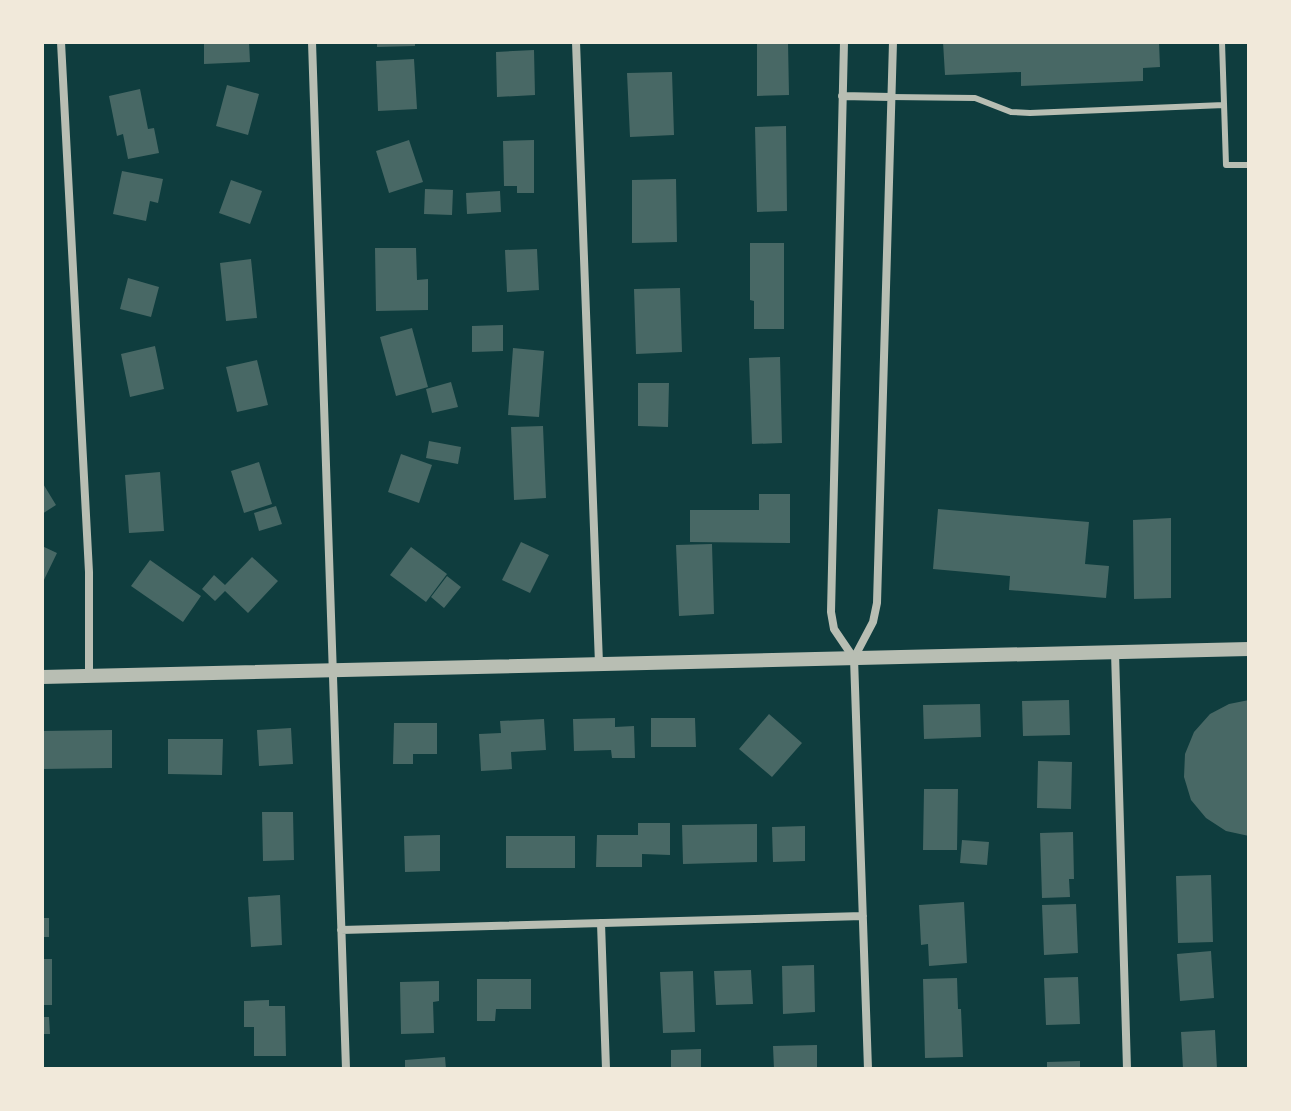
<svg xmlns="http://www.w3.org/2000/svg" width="1291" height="1111" viewBox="0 0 1291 1111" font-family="'Public Sans',sans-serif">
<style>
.building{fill:#486865}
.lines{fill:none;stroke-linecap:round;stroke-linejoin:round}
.service{stroke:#b8beb3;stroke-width:6}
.minor{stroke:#b8beb3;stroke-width:8}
.tertiary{stroke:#b8beb3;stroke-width:14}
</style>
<rect width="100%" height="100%" fill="#0f3d3e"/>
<path class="building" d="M204,42H249L250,62L204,64Z
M377,42H415V46L377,47Z
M757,42H788L789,95L757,96Z
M943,42H1159L1160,67L1143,68V81L1021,86V72L945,75Z
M534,50L535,95L497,97L496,52Z
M414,59L417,109L378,111L376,61Z
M672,72L674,135L630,137L627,73Z
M227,85L259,94L248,135L216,126Z
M140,89L148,129L154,128L159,153L128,159L123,134L117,136L109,96Z
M786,126L787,211L757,212L755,127Z
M409,140L423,182L389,193L376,151Z
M534,140V193H517V186H504L503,141Z
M122,171L163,179L158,203L150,201L146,221L113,214Z
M676,179L677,242L632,243V180Z
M231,180L262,191L250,224L219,213Z
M425,189L453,190L452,215L424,214Z
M500,191L501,212L467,214L466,193Z
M750,243H784V329H754V301L750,300Z
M375,248H416L417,280L428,279V310L376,311Z
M537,249L539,290L507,292L505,250Z
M251,259L257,318L226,321L220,263Z
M128,278L159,287L151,317L120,309Z
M680,288L682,352L636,354L634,289Z
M503,325V351L472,352V326Z
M412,328L428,387L396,396L380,337Z
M155,346L164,389L130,397L121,354Z
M513,348L544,351L539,417L508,415Z
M780,357L782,443L752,444L749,358Z
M257,360L268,405L237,412L226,367Z
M451,382L458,407L432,413L426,389Z
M638,383H669L668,427L638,426Z
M543,426L546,498L514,500L511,427Z
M429,441L461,447L458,464L426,458Z
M401,454L432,465L419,503L388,492Z
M259,462L272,504L244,513L231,471Z
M160,472L164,531L129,533L125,475Z
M42,482L56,505L42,514Z
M759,494H790V543L690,542V510H759Z
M276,506L282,524L259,531L254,513Z
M938,509L1089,522L1085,564L1109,566L1106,598L1009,590L1010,576L933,569Z
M1171,518V598L1134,599L1133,520Z
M521,542L549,555L530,593L502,580Z
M712,544L714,614L679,616L676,545Z
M42,546L57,553L42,584Z
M411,547L447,574L426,602L390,575Z
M252,557L278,581L248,613L225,591L215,601L202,589L214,575L225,585Z
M150,560L201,596L183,622L131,586Z
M447,576L461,587L444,608L431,597Z
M1069,700L1070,735L1023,736L1022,701Z
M1249,700V836L1226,831L1206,818L1191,800L1184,777L1185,754L1194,732L1210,714L1229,704Z
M980,704L981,737L924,739L923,705Z
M769,714L802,743L772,777L739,749Z
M615,718V727L634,726L635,758H612L611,750L574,751L573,719Z
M651,718H695L696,747H651Z
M544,719L546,750L511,752L512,769L481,771L479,734L501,733L500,721Z
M394,723H437V754H413V764H393Z
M291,728L293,764L259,766L257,730Z
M112,730V768L42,769V731Z
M168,739H223L222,775L168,774Z
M1038,761L1072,762L1071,809L1037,808Z
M924,789H958L957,850H923Z
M262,812H293L294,860L263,861Z
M638,823H670V855L642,854V867H596L597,835H638Z
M757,824V862L683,864L682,825Z
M805,826V861L773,862L772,827Z
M1073,832L1074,879H1069L1070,897L1042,898L1040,833Z
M440,835V871L405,872L404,836Z
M506,836H575V868H506Z
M962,840L989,842L987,865L960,863Z
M1211,875L1213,942L1178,943L1176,876Z
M280,895L282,945L251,947L248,897Z
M964,902L967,963L929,966L928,944L921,945L919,905Z
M1076,904L1078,953L1044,955L1042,905Z
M42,918H49V937H42Z
M1211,951L1214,998L1180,1001L1177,954Z
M42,959H52V1005H42Z
M814,965L815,1012L783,1014L782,966Z
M751,970L753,1004L716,1005L714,971Z
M693,971L695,1032L663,1033L660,972Z
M1078,977L1080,1024L1046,1025L1044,978Z
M957,978L958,1009H961L963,1057L925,1058L923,979Z
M477,979H531V1009H496L495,1021H477Z
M439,981V1001L433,1002L434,1033L401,1034L400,982Z
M269,1000V1006H285L286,1056H254V1027H244V1001Z
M42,1017H49L50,1034H42Z
M1215,1030L1217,1069H1183L1181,1032Z
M817,1045V1069H774L773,1046Z
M701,1049V1069H671V1050Z
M445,1057L446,1069H405V1060Z
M1080,1061V1069H1047V1062Z"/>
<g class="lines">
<path class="service" d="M1222,42L1226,165H1249
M891,97L975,98L1011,112L1030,113L1224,105"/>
<path class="minor" d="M61,42L89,572V676
M312,42L346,1069
M576,42L599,664
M844,42L831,612L834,629L853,657
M842,96L891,97
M1115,652L1127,1069
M601,923L606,1069
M341,930L863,916
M868,1069L854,658L873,622L877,603L893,42"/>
<path class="tertiary" d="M42,677L1249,649"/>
</g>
<rect width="1291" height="1111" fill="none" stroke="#f1e9da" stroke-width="88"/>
</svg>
